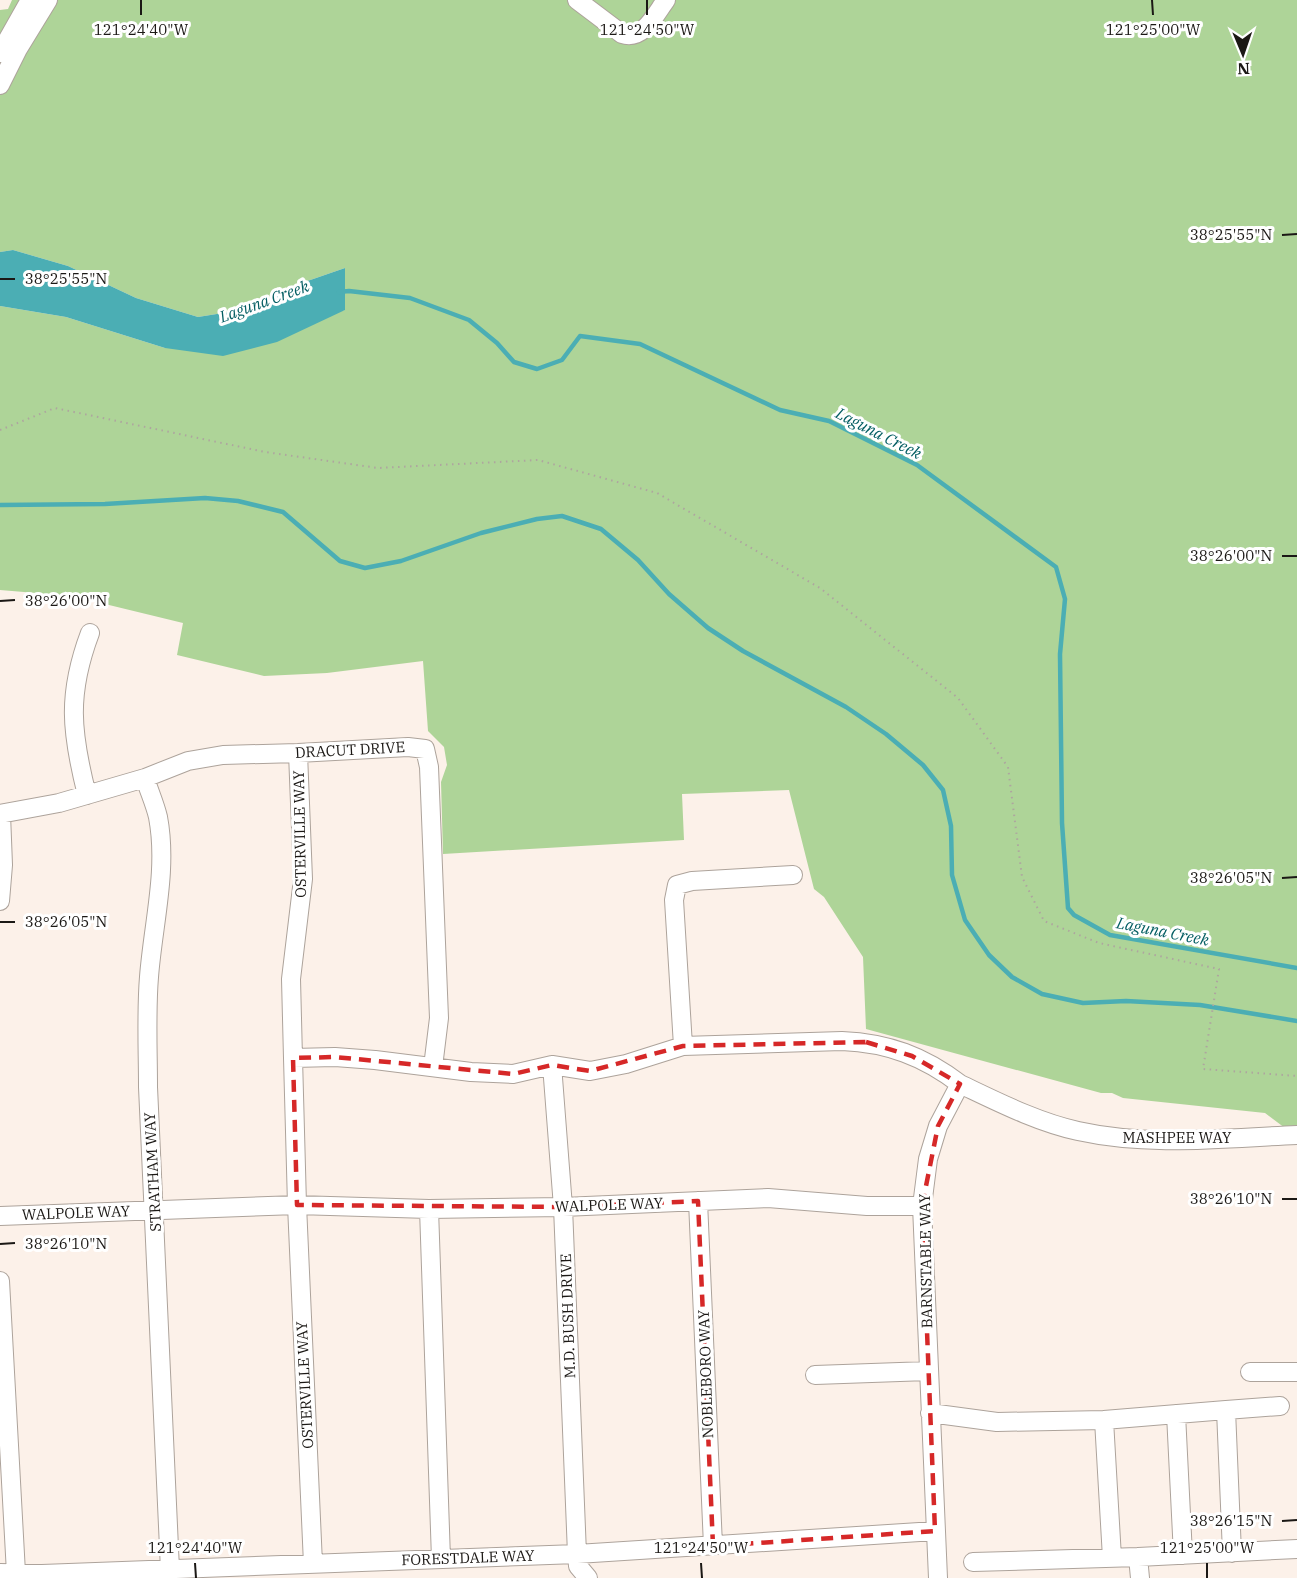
<svg xmlns="http://www.w3.org/2000/svg" width="1297" height="1578" viewBox="0 0 1297 1578" font-family="'IBM Plex Serif',serif">
<style>
.green{fill:#aed498}
.water{fill:#4baeb4}
.lines{fill:none;stroke-linecap:round;stroke-linejoin:round}
.stream{stroke:#4baeb4;stroke-width:4.5}
.minor-casing{stroke:#ada39b;stroke-width:20}
.path{stroke:#aea59f;stroke-width:2;stroke-dasharray:1.5 4.5;stroke-linecap:butt}
.minor{stroke:#fff;stroke-width:18}
.marked{fill:none;stroke:#d62828;stroke-width:4.5;stroke-dasharray:12 8;stroke-linejoin:round}
.ticks{fill:none;stroke:#1b1815;stroke-width:2}
.labels{text-anchor:middle;stroke-width:6;stroke-linejoin:round;paint-order:stroke}
.street-label{font-size:15px;fill:#1b1815;stroke:#fff}
.water-label{font-size:16px;font-style:italic;fill:#035d62;stroke:#fff}
.ticks-label{font-size:15px;text-anchor:middle;fill:#1b1815;stroke:#fff;stroke-width:6;stroke-linejoin:round;paint-order:stroke}
</style>
<rect width="100%" height="100%" fill="#fcf1e9"/>
<path class="green" d="M12,0H1297V1137L1265,1113L1123,1098L1112,1093H1101L866,1029L863,957L824,897L814,889L789,790L682,794L684,840L443,854L441,782L447,765L444,747L428,731L423,661L327,673L264,676L177,655L183,623L72,596L0,590V306L66,317L165,348L345,310V268L293,286L248,309L198,317L136,298L68,266L13,250L0,252V10L8,9Z"/>
<path class="water" d="M13,250L68,266L136,298L198,317L248,309L293,286L345,268V310L277,342L223,356L165,348L66,317L0,306V252Z"/>
<g class="lines">
<path class="stream" d="M339,292L349,291L410,298L469,320L497,343L514,362L537,369L562,360L580,336L640,344L780,410L829,421L917,465L1056,567L1065,599L1060,654L1062,823L1068,908L1074,915L1110,935L1297,968
M0,505L105,504L205,498L238,501L283,512L340,561L365,568L401,561L481,533L537,519L562,516L601,529L638,560L669,594L708,628L743,651L846,707L886,734L923,765L943,790L951,826L952,875L965,920L989,955L1012,977L1042,994L1083,1003L1126,1001L1200,1005L1297,1021"/>
<g class="minor-casing">
<path id="minor" d="M577,0L622,34C643,41 655,15 666,0
M0,53L30,0
M0,85L18,49L48,0
M145,778C149,791 155,804 158,817C168,870 153,924 149,977C146,1013 148,1051 148,1087L170,1570
M87,795C71,732 67,694 90,633
M0,814L59,803L145,778L188,761L223,755L298,753L408,747L425,749L429,767L439,1018L433,1067
M0,901L3,865L1,814
M683,1046L674,900L677,885L692,881L793,875
M293,1058L291,979L303,879L298,753
M552,1065L563,1207L577,1554L578,1566L588,1578
M960,1084C998,1102 1037,1122 1078,1131C1150,1147 1224,1138 1297,1135
M698,1201L713,1546
M429,1209L441,1559
M0,1216L297,1205L293,1058L335,1057L375,1060L471,1072L513,1074L552,1065L590,1071L626,1064L683,1046L842,1041C888,1043 923,1056 960,1084L938,1126L928,1159L922,1206L938,1578
M0,1281L16,1573
M1250,1372H1297
M815,1375L928,1371
M1226,1410L1280,1406
M930,1413L997,1422L1104,1420L1112,1558
M1176,1414L1183,1555
M1104,1420L1226,1410L1232,1553
M1138,1557L1297,1549
M973,1562L1138,1557L1140,1578
M313,1564L297,1205L429,1209L563,1207L768,1198L867,1206H922
M0,1573L42,1574L577,1554L935,1531"/>
</g>
<path class="path" d="M0,430L55,408L265,452L378,468L538,460L657,493L820,588L958,698L1008,767L1022,877L1044,921L1099,943L1219,969L1203,1069L1297,1076"/>
<use href="#minor" class="minor"/>
</g>
<path class="marked" d="M866,1042L912,1056L960,1084L938,1126L922,1206L935,1531L713,1546L698,1201L563,1207L297,1205L293,1058L335,1057L513,1074L552,1065L590,1071L683,1046Z"/>
<path class="ticks" d="M141,0V15M647,0V15M1152,0L1153,15M1282,235L1297,234M0,279H15M1282,556H1297M0,601L15,600M1282,878L1297,877M0,922H15M1282,1199H1297M0,1244L15,1243M1282,1521L1297,1520M195,1563L196,1578M701,1563L702,1578M1207,1563V1578"/>
<g class="labels">
<g class="street-label">
<text transform="translate(350 750) rotate(-3)" y="5">DRACUT DRIVE</text>
<text transform="translate(300 834) rotate(-91)" y="5">OSTERVILLE WAY</text>
<text x="1177" y="1143">MASHPEE WAY</text>
<text transform="translate(153 1172) rotate(-93)" y="5">STRATHAM WAY</text>
<text transform="translate(609 1205) rotate(-2)" y="5">WALPOLE WAY</text>
<text transform="translate(76 1213) rotate(-2)" y="5">WALPOLE WAY</text>
<text transform="translate(926 1261) rotate(-91)" y="5">BARNSTABLE WAY</text>
<text transform="translate(568 1316) rotate(-92)" y="5">M.D. BUSH DRIVE</text>
<text transform="translate(706 1374) rotate(-92)" y="5">NOBLEBORO WAY</text>
<text transform="translate(305 1385) rotate(-93)" y="5">OSTERVILLE WAY</text>
<text transform="translate(468 1558) rotate(-2)" y="5">FORESTDALE WAY</text>
</g>
<g class="water-label">
<text transform="translate(264 301) rotate(-20)" y="6">Laguna Creek</text>
<text transform="translate(879 433) rotate(27)" y="6">Laguna Creek</text>
<text transform="translate(1163 931) rotate(11)" y="6">Laguna Creek</text>
</g>
</g>
<g class="ticks-label">
<text x="141" y="35">121°24'40"W</text>
<text x="647" y="35">121°24'50"W</text>
<text x="1153" y="35">121°25'00"W</text>
<text x="1231" y="240">38°25'55"N</text>
<text x="66" y="284">38°25'55"N</text>
<text x="1231" y="561">38°26'00"N</text>
<text x="66" y="606">38°26'00"N</text>
<text x="1231" y="883">38°26'05"N</text>
<text x="66" y="927">38°26'05"N</text>
<text x="1231" y="1204">38°26'10"N</text>
<text x="66" y="1249">38°26'10"N</text>
<text x="1231" y="1526">38°26'15"N</text>
<text x="195" y="1553">121°24'40"W</text>
<text x="701" y="1553">121°24'50"W</text>
<text x="1207" y="1553">121°25'00"W</text>
</g>
<g transform="translate(1243 54) rotate(178)" stroke="#ffffff" stroke-width="4.5" paint-order="stroke">
<path d="M0-4.5L10 22L0 15L-10 22Z" fill="#1b1815"/>
<text y="-9" font-size="16" font-weight="bold" text-anchor="middle" fill="#1b1815">N</text>
</g>
</svg>
